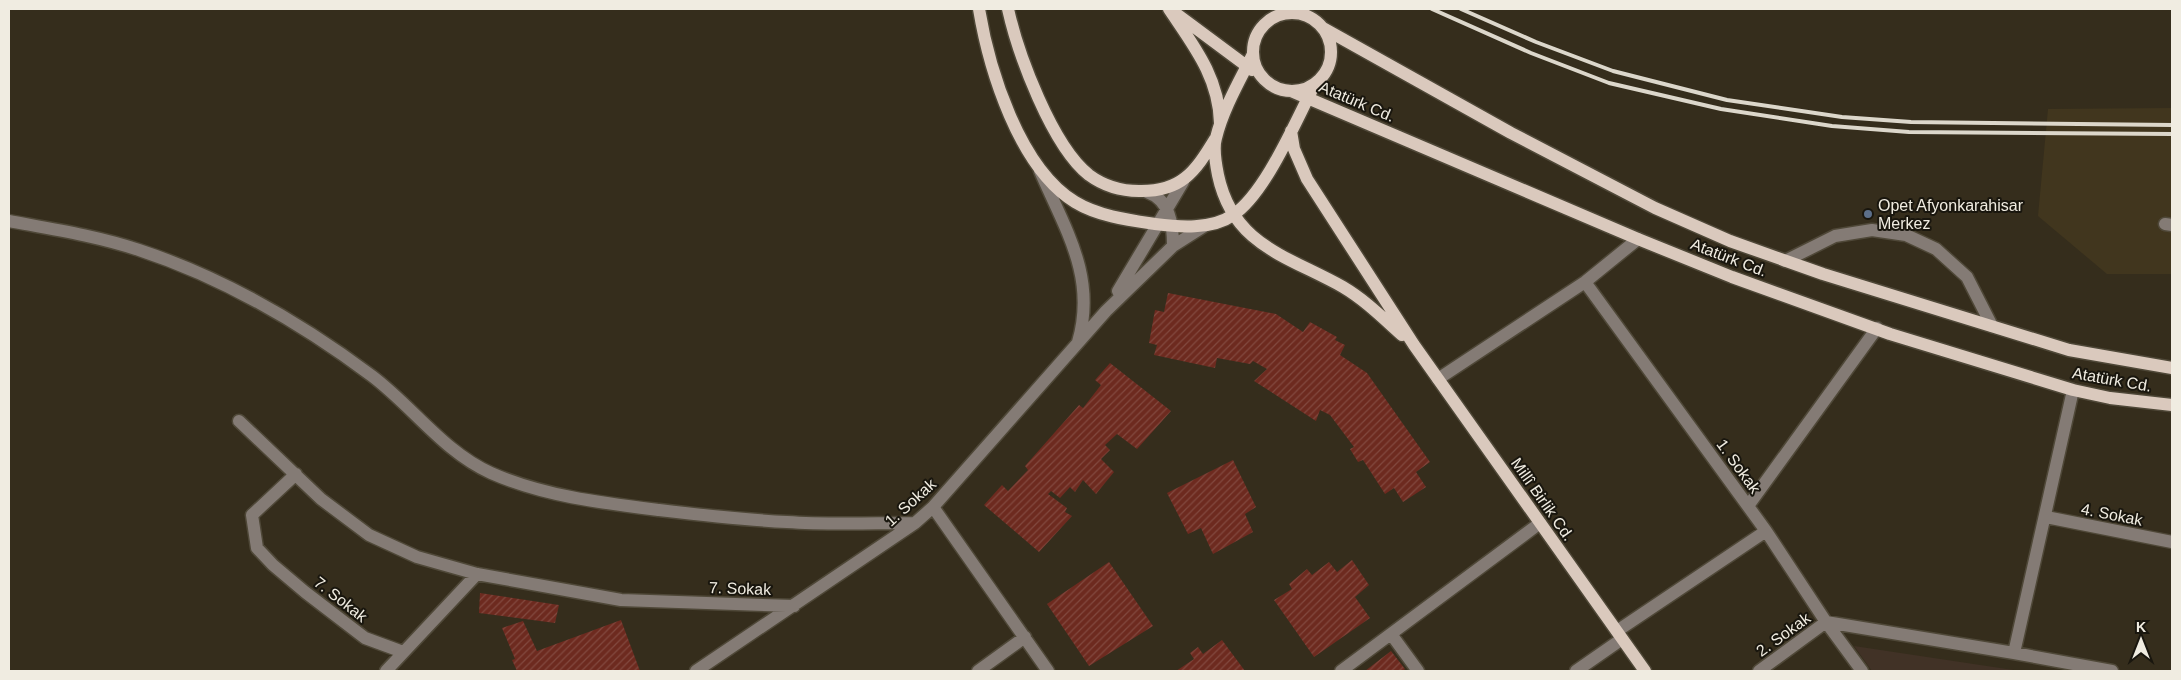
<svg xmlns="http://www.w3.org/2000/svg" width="2181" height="680" viewBox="0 0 2181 680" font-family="Arial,sans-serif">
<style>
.built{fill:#41361e}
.education{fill:#413226}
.building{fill:url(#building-hatch)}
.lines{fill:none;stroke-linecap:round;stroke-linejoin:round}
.minor-casing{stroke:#4f4838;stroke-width:15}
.major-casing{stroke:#4f4838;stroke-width:15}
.minor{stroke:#847b75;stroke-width:12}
.major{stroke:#dac9bd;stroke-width:12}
.rail{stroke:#dcd7cb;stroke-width:4}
.service-dot{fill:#5c6f8a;stroke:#19160e;stroke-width:2}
.labels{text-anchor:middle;stroke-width:4;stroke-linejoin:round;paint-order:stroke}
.street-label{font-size:16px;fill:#f0ece1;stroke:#19160e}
.poi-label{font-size:16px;fill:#f0ece1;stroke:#19160e;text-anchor:start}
</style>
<defs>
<pattern id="building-hatch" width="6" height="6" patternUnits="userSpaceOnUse" patternTransform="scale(1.25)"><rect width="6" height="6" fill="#6d2a1f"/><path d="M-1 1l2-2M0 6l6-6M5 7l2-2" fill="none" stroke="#82493f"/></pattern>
</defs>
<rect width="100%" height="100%" fill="#352d1c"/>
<path class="built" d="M2172,108V274H2107L2038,216L2048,109Z"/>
<path class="education" d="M1854,646L2020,671H1872Z"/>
<path class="building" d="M1168,293L1276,314L1303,332L1310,322L1337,337L1335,340L1345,345L1340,355L1367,373L1430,462L1416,472L1426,487L1403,502L1394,488L1385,494L1363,460L1358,462L1350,449L1354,447L1330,415L1320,410L1316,421L1254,381L1267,369L1253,361L1250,364L1217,358L1215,368L1154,355L1157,345L1149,343L1155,310L1164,312Z
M1110,363L1171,411L1137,449L1117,434L1105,445L1110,450L1101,459L1114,472L1096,494L1083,480L1075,492L1070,487L1060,498L1051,491L1048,494L1067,508L1065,512L1072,516L1039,552L984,505L1002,485L1008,491L1028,470L1025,466L1079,405L1083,408L1101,385L1095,380Z
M1233,460L1256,507L1245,514L1253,532L1213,554L1201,528L1188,534L1167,493Z
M1352,560L1369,585L1355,597L1370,618L1314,657L1274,600L1292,589L1289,584L1307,569L1312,575L1329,562L1337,572Z
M1109,562L1153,626L1089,666L1047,604Z
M480,593L559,605L555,623L479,613Z
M621,620L640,671H517L512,660L515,659L502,628L523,621L537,651Z
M1222,640L1245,671H1176L1194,659L1190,653L1198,647L1203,654Z
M1391,651L1405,669L1403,671H1365Z"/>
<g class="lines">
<g class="minor-casing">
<path id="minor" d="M1040,171C1065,229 1097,277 1078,342
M1147,192C1170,200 1173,224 1173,246
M9,221C52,229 97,236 139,250C224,278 301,323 372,376C413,407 444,452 491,473C543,496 602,503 659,510C701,515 744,520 787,522C829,525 872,523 915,523
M2165,224L2172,225
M1785,261L1835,236L1872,230L1906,235L1936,249L1967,277L1992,326
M1585,282L1766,531L1826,622L1862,671
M1118,291L1183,182
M1438,379L1585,282L1638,239
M2073,390L2014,653L2112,671
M239,421L321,499L369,535L417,557L477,574L621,600L794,606
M296,474L252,515L257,548L273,565L305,592L365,638L403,652
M1748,506L1877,328
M933,507L1048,671
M2046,517L2172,542
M1617,631L1766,531
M1391,634L1418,671
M386,671L477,574
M696,671L915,523L933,507L1106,311L1173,246L1206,225
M978,671L1025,637
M1341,671L1540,523
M1576,671L1622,639
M1759,671L1826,622L2014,653"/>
</g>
<g class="major-casing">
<path id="major" d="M979,9C989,69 1019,168 1075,202C1098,216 1128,220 1155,224C1178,227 1212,230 1233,215C1266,193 1296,120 1315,84
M1008,9C1018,54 1052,146 1089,175C1104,186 1121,191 1139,191C1181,192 1195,172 1215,139
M1169,9C1193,45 1219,77 1220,123
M1253 52a39 39 0 1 1 78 0a39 39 0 1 1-78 0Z
M1178,15L1252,70
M1323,28L1511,133L1655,208L1730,241L1823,274L2069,350L2172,368
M1253,54C1240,80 1223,109 1216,138C1213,148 1216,165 1218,175C1233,246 1288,256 1343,287C1365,300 1383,318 1402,335
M1291,91L1638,239L1732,277L1890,334L2073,390L2110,398L2172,405
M1291,131L1294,149L1307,179L1414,345L1645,671"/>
</g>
<use href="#minor" class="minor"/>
<use href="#major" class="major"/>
<path class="rail" d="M1432,9L1531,53L1609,83L1721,109L1832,126L1909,132L2172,134
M1461,9L1536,42L1613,71L1727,100L1842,117L1911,122L2172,125"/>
</g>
<circle class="service-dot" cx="1868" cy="214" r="5"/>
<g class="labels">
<g class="street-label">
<text transform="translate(1357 101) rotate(23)" y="6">Atatürk Cd.</text>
<text transform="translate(1729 257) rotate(21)" y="6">Atatürk Cd.</text>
<text transform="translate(2112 379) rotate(10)" y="6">Atatürk Cd.</text>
<text transform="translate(1739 466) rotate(54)" y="6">1. Sokak</text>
<text transform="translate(1543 499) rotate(55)" y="6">Millî Birlik Cd.</text>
<text transform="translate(910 502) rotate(-42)" y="6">1. Sokak</text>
<text transform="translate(2112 514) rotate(11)" y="6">4. Sokak</text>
<text transform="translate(740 588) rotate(2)" y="6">7. Sokak</text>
<text transform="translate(341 599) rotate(38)" y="6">7. Sokak</text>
<text transform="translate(1783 634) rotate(-36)" y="6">2. Sokak</text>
</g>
<g class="poi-label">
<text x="1878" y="211">Opet Afyonkarahisar<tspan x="1878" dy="18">Merkez</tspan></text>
</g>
</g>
<rect width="2181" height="680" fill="none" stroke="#f0ece1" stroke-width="20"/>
<g transform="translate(2141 640)" stroke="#19160e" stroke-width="4" paint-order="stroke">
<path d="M0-4L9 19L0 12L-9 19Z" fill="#f0ece1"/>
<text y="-8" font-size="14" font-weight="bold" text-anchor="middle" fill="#f0ece1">K</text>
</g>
</svg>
